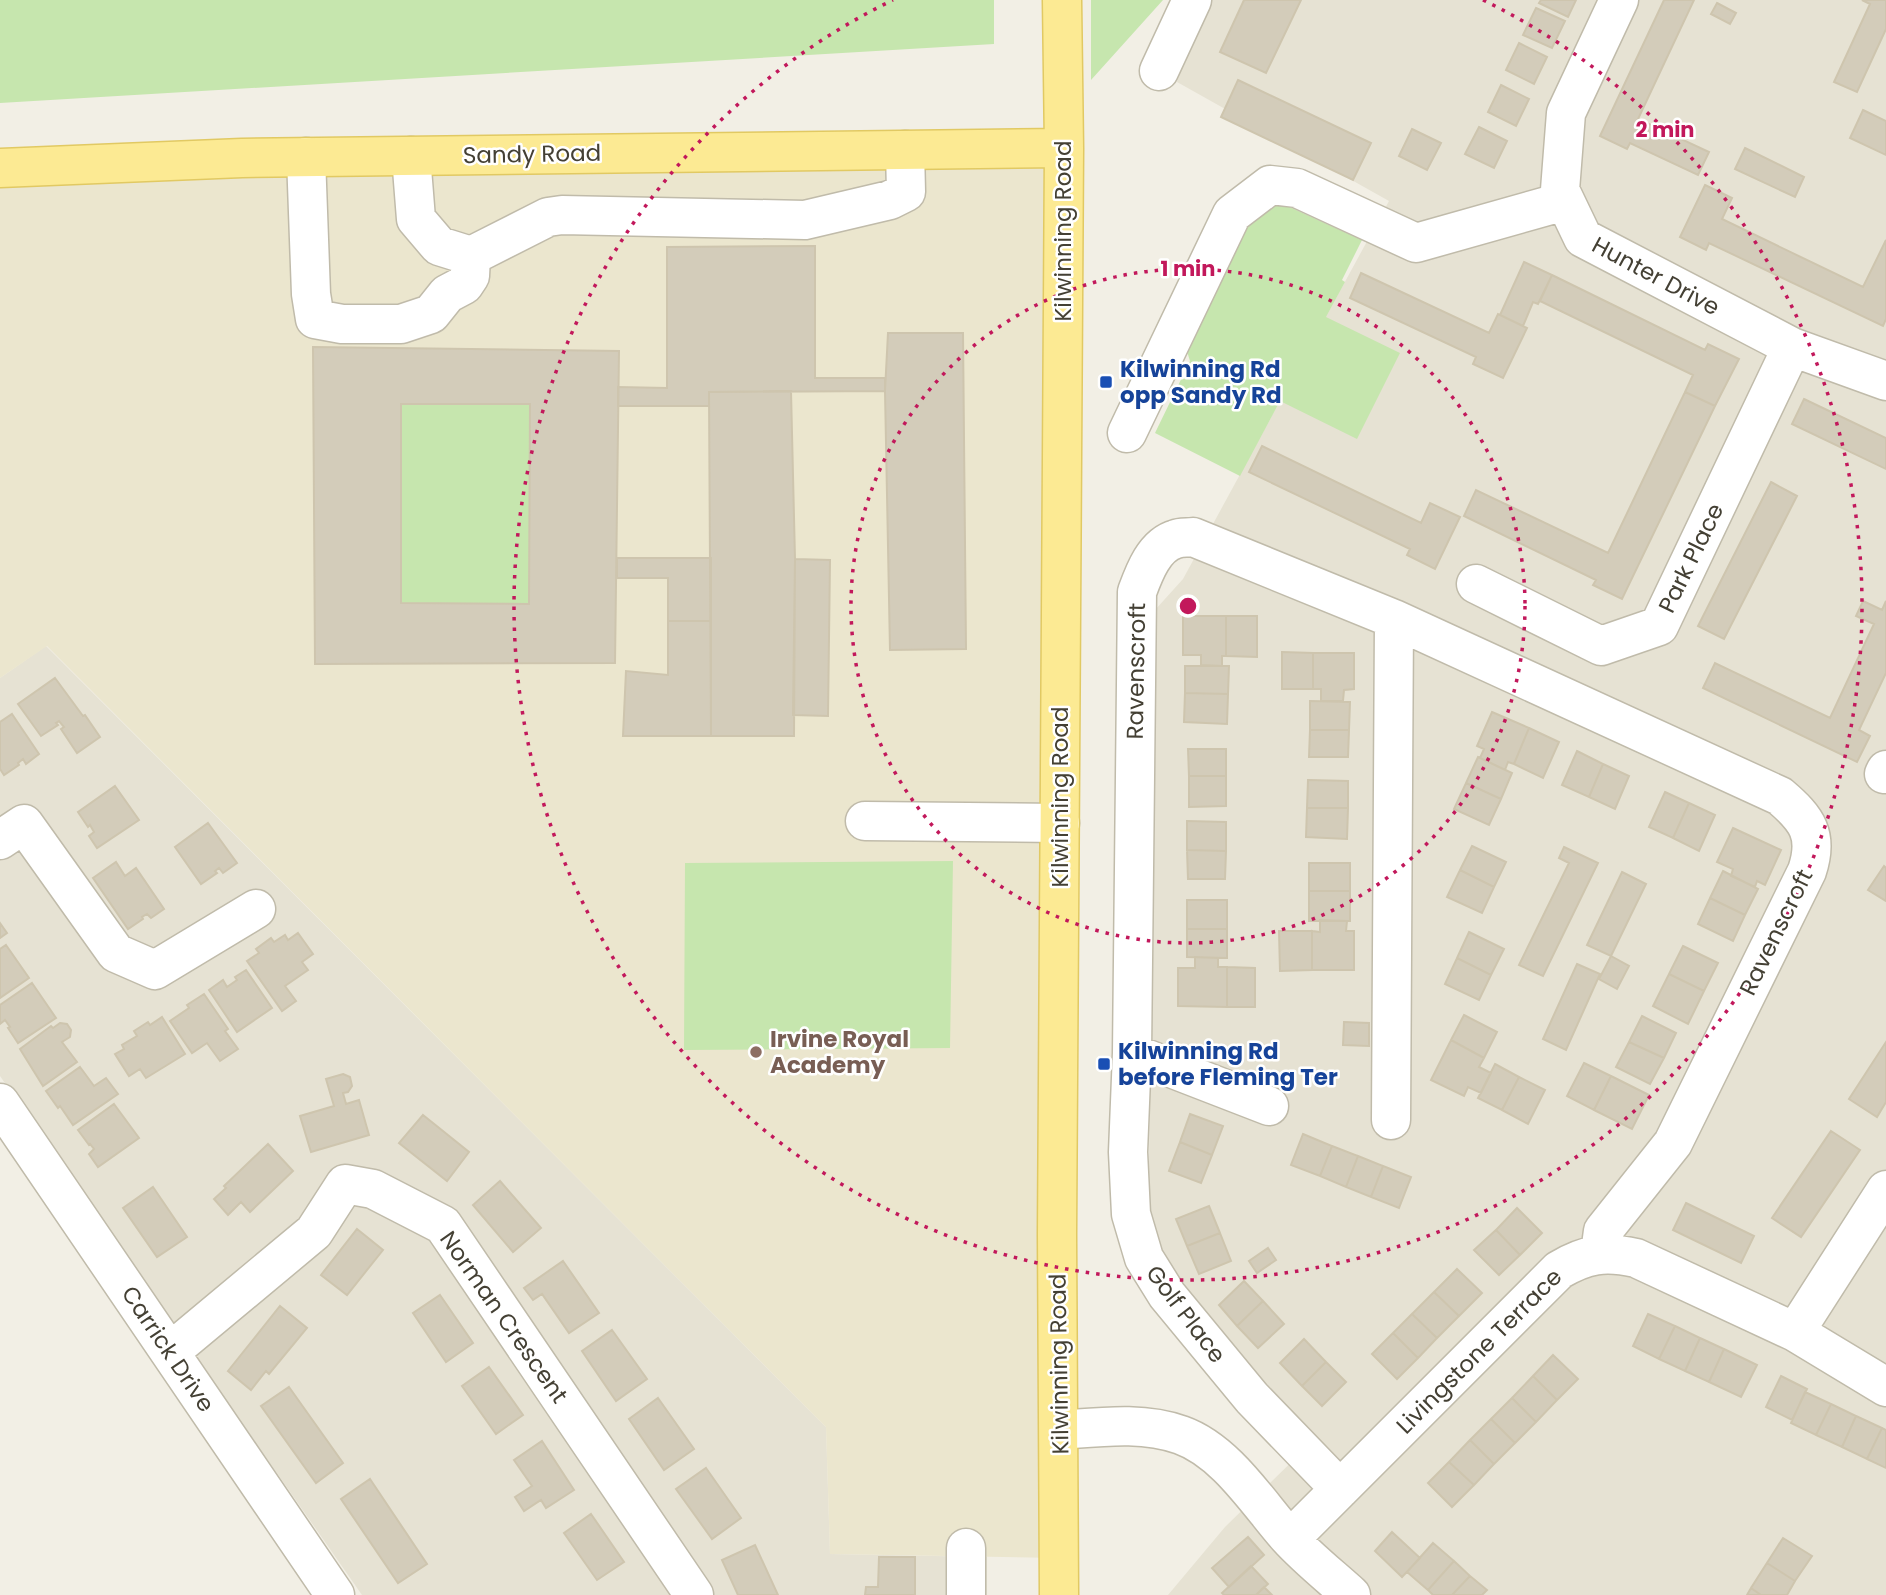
<svg xmlns="http://www.w3.org/2000/svg" width="1886" height="1595" viewBox="0 0 1886 1595" font-family="Poppins,sans-serif">
<style>
.residential{fill:#e6e2d3}
.education{fill:#ebe6ce}
.green{fill:#c6e6ae}
.building{fill:#d3ccba;stroke:#cec5ae;stroke-width:2;fill-rule:evenodd}
.lines{fill:none;stroke-linecap:round;stroke-linejoin:round}
.minor-casing{stroke:#c0bbaa;stroke-width:41}
.major-casing{stroke:#e1c963;stroke-width:41}
.minor{stroke:#fff;stroke-width:38}
.major{stroke:#fcea93;stroke-width:38}
.ring{fill:none;stroke:#c2185b;stroke-width:3.5;stroke-dasharray:3.5 7}
.transit-dot{fill:#1a4fb4;stroke:#fff;stroke-width:2.5}
.education-dot{fill:#8d6e63;stroke:#fff;stroke-width:2.5}
.labels{text-anchor:middle;stroke-width:5;stroke-linejoin:round;paint-order:stroke}
.street-label{font-size:23px;fill:#444034;stroke:#fff}
.transit-label{font-size:23px;font-weight:bold;fill:#164399;stroke:#fff;text-anchor:start}
.education-label{font-size:23px;font-weight:bold;fill:#785e54;stroke:#fff;text-anchor:start}
.centre{fill:#c2185b;stroke:#fff;stroke-width:3.5}
.ring-label{font-size:21px;text-anchor:middle;font-weight:bold;fill:#c2185b;stroke:#fff;stroke-width:5;stroke-linejoin:round;paint-order:stroke}
</style>
<rect width="100%" height="100%" fill="#f2efe5"/>
<path class="residential" d="M1201,0H1886V1595H1168L1225,1527L1317,1437L1235,1357L1148,1256L1155,610L1183,579L1389,201L1177,82Z
M46,646L826,1427L830,1554L987,1557V1595H362L0,1076V678Z"/>
<path class="education" d="M1064,148L1060,1558L830,1554L826,1427L47,646L0,678V173Z"/>
<path class="green" d="M0,0H994V44L0,103Z
M1091,0H1163L1091,80Z
M1283,204L1362,240L1342,280L1345,282L1326,317L1400,353L1357,439L1280,401L1240,476L1155,433L1190,361L1185,345L1256,207Z
M401,404H530L529,604L401,603Z
M953,861L950,1048L684,1050L685,863Z"/>
<path class="building" d="M1244,0H1301L1266,73L1220,52Z
M1541,0H1576L1568,17L1539,3Z
M1664,0H1694L1638,119L1709,152L1698,175L1630,143L1627,149L1600,136Z
M1862,0H1886V29L1857,92L1834,82L1870,4Z
M1717,3L1736,13L1730,24L1711,14Z
M1536,8L1565,21L1552,48L1523,35Z
M1519,43L1547,57L1534,84L1506,70Z
M1238,80L1371,143L1353,180L1221,117Z
M1501,85L1529,99L1516,126L1488,112Z
M1863,110L1886,121V155L1850,138Z
M1479,127L1507,141L1494,168L1465,154Z
M1412,129L1441,143L1427,170L1399,156Z
M1745,148L1804,177L1795,197L1735,169Z
M1705,185L1732,198L1722,219L1863,287L1886,240V319L1883,326L1709,243L1706,250L1680,237Z
M815,246V378H885V391L709,392V406H618V387L667,388V247Z
M1524,262L1552,275L1538,304L1533,302L1523,326L1500,315Z
M1361,273L1489,333L1498,314L1527,328L1503,378L1473,364L1476,357L1350,298Z
M1552,275L1705,350L1708,344L1739,359L1715,406L1685,392L1693,375L1540,301Z
M888,333H963L966,649L890,650L885,391Z
M313,347L619,351L615,663L315,664ZM401,404H530L529,604L401,603Z
M791,391L795,559L794,736H711L709,392Z
M1685,392L1715,406L1622,599L1593,585L1596,580L1464,516L1476,490L1608,553Z
M1804,399L1886,438V469L1792,424Z
M1262,446L1421,523L1430,503L1460,517L1435,569L1407,555L1410,549L1249,472Z
M1771,482L1797,496L1724,639L1698,626Z
M617,558H711V621H668V578H617Z
M795,559L830,560L828,716L793,715Z
M1863,601L1882,610L1886,601V673L1859,730L1870,736L1857,762L1703,688L1715,663L1830,718L1874,624L1856,616Z
M1183,616H1226V656H1222V666L1201,665V655H1183Z
M1226,616H1257V657L1226,656Z
M668,621H711V736H623L626,671L668,675Z
M1282,652L1313,653V689H1282Z
M1313,653H1354V689L1344,690L1343,701H1321V689H1313Z
M1185,666H1229L1228,694L1185,693Z
M55,678L83,716L85,715L100,737L77,753L61,729L64,727L59,721L56,723L58,725L41,736L18,704Z
M1185,693L1228,694L1227,724L1184,722Z
M1310,701L1350,702L1349,730H1310Z
M1492,712L1529,728L1514,764L1508,762L1505,770L1480,758L1484,749L1477,746Z
M12,714L39,754L26,764L23,759L18,763L19,765L4,775L0,769V722Z
M1529,728L1559,742L1543,778L1514,764Z
M1310,730H1349L1348,757H1309Z
M1188,749H1226V776H1189Z
M1577,751L1603,764L1589,797L1562,785Z
M1478,757L1512,773L1501,799L1466,783Z
M1603,764L1629,776L1615,809L1589,797Z
M1189,776H1226V806L1189,807Z
M1308,780L1348,781V808H1307Z
M1466,783L1501,799L1489,825L1454,809Z
M115,786L139,820L97,848L89,836L94,832L90,825L88,827L78,812Z
M1665,792L1689,803L1673,838L1649,827Z
M1689,803L1715,815L1699,851L1673,838Z
M1307,808H1348L1347,839L1306,837Z
M1187,821L1226,822V851L1187,850Z
M208,823L237,863L223,873L219,868L215,871L217,873L201,884L175,847Z
M1733,828L1781,850L1765,885L1757,881L1755,887L1731,876L1733,869L1717,862Z
M1472,846L1506,862L1494,887L1460,870Z
M1564,847L1598,863L1543,976L1519,965L1569,863L1559,858Z
M1187,850L1226,851L1225,879H1188Z
M116,862L125,876L136,868L164,909L151,918L147,914L142,917L143,919L128,929L93,878Z
M1309,863H1350V891H1309Z
M1884,866L1886,868V901L1868,890Z
M1460,870L1494,887L1482,913L1447,897Z
M1723,871L1758,889L1745,915L1710,898Z
M1622,872L1646,884L1611,956L1587,945Z
M1309,891H1350V921H1309Z
M1710,898L1745,915L1733,941L1698,924Z
M1187,900H1227V929H1187Z
M1320,920L1347,921L1346,931H1354V970H1312V931L1320,932Z
M0,923L7,933L0,938Z
M1187,929H1227V958L1187,957Z
M1279,931H1312V970L1280,971Z
M1469,932L1504,949L1491,975L1457,958Z
M298,933L313,954L302,962L308,970L285,986L296,1001L282,1011L247,961L259,953L256,949L271,938L274,942L285,935L288,940Z
M6,945L29,978L0,998V949Z
M1683,946L1718,963L1704,991L1669,974Z
M1611,956L1629,966L1617,989L1599,979Z
M1195,957L1218,958V967H1227V1007L1178,1006V968H1195Z
M1457,958L1491,975L1479,1000L1445,984Z
M1577,964L1600,974L1566,1050L1543,1039Z
M1227,967L1255,968V1007H1227Z
M246,970L272,1008L237,1032L209,990L223,980L227,987L237,980L235,977Z
M1669,974L1704,991L1688,1024L1653,1006Z
M32,983L56,1018L18,1043L8,1028L10,1027L5,1020L0,1024V1005Z
M204,994L228,1029L225,1031L238,1049L220,1061L207,1043L192,1053L170,1021L189,1008L187,1005Z
M1464,1015L1497,1032L1484,1058L1451,1040Z
M1642,1016L1676,1033L1664,1058L1629,1042Z
M162,1017L185,1054L146,1078L140,1069L129,1076L115,1054L124,1049L122,1045L137,1036L134,1031L148,1022L150,1025Z
M1344,1022L1369,1023V1046L1343,1045Z
M60,1023L67,1024L71,1030L70,1037L62,1042L77,1062L43,1086L20,1049L51,1026L53,1028Z
M1451,1040L1484,1058L1479,1067L1491,1073L1481,1093L1468,1087L1464,1096L1431,1080Z
M1629,1042L1664,1058L1650,1084L1616,1067Z
M1886,1042V1102L1877,1117L1849,1099Z
M1584,1063L1611,1076L1594,1110L1567,1096Z
M1495,1064L1519,1077L1502,1110L1478,1098Z
M80,1067L94,1086L106,1078L118,1094L73,1125L60,1106L58,1108L46,1091Z
M343,1074L350,1077L352,1086L348,1092L343,1093L346,1104L359,1100L369,1135L311,1152L300,1116L334,1106L326,1079Z
M1611,1076L1649,1095L1632,1129L1594,1110Z
M1519,1077L1545,1090L1528,1124L1502,1110Z
M114,1104L139,1138L98,1167L89,1154L94,1149L90,1144L89,1145L78,1130Z
M1190,1114L1223,1126L1212,1155L1180,1142Z
M423,1115L469,1152L447,1181L399,1143Z
M1831,1131L1860,1150L1801,1237L1772,1218Z
M1303,1134L1332,1146L1320,1176L1291,1165Z
M1180,1142L1212,1155L1201,1183L1169,1171Z
M268,1144L293,1171L250,1212L241,1202L228,1215L214,1199L226,1188L224,1186Z
M1332,1146L1358,1156L1346,1187L1320,1176Z
M1358,1156L1383,1166L1371,1197L1346,1187Z
M1383,1166L1411,1177L1399,1208L1371,1197Z
M500,1181L541,1228L513,1252L473,1205Z
M153,1187L187,1237L157,1257L123,1208Z
M1686,1203L1754,1236L1741,1263L1673,1230Z
M1209,1206L1220,1233L1187,1246L1176,1219Z
M1517,1208L1542,1233L1520,1255L1496,1230Z
M357,1229L383,1250L347,1295L321,1275Z
M1496,1230L1520,1255L1499,1275L1474,1250Z
M1220,1233L1231,1261L1199,1274L1187,1246Z
M1268,1248L1276,1260L1257,1273L1249,1261Z
M563,1261L599,1313L569,1333L542,1294L533,1300L524,1288Z
M1457,1269L1482,1293L1459,1316L1434,1292Z
M1244,1281L1263,1301L1237,1326L1219,1305Z
M1434,1292L1459,1316L1437,1338L1412,1314Z
M440,1295L473,1343L446,1362L413,1313Z
M1263,1301L1284,1324L1258,1348L1237,1326Z
M280,1306L307,1328L269,1374L266,1371L251,1390L228,1371Z
M1412,1314L1437,1338L1418,1358L1393,1333Z
M1648,1314L1675,1326L1659,1359L1633,1346Z
M1675,1326L1700,1338L1685,1371L1659,1359Z
M612,1330L647,1379L616,1401L582,1351Z
M1393,1333L1418,1358L1397,1379L1372,1354Z
M1700,1338L1724,1349L1709,1382L1685,1371Z
M1304,1339L1326,1362L1302,1386L1280,1363Z
M1724,1349L1757,1365L1741,1397L1709,1382Z
M1553,1355L1578,1379L1557,1400L1533,1376Z
M1326,1362L1346,1382L1322,1406L1302,1386Z
M489,1367L523,1415L496,1434L462,1386Z
M1533,1376L1557,1400L1536,1422L1512,1398Z
M1781,1376L1807,1389L1792,1420L1766,1407Z
M289,1387L343,1463L316,1483L261,1406Z
M1805,1392L1831,1404L1816,1435L1791,1423Z
M658,1398L694,1449L664,1470L629,1419Z
M1512,1398L1536,1422L1515,1443L1491,1419Z
M1831,1404L1856,1416L1842,1447L1816,1435Z
M1856,1416L1882,1428L1867,1459L1842,1447Z
M1491,1419L1515,1443L1494,1464L1470,1440Z
M1882,1428L1886,1430V1468L1867,1459Z
M1470,1440L1494,1464L1474,1485L1449,1462Z
M542,1441L574,1490L546,1508L541,1500L524,1511L515,1497L532,1486L514,1460Z
M1449,1462L1474,1485L1452,1507L1428,1483Z
M706,1468L741,1518L712,1539L676,1489Z
M370,1479L427,1564L398,1583L341,1499Z
M591,1514L624,1562L597,1580L564,1533Z
M1392,1532L1420,1558L1402,1577L1375,1551Z
M1248,1537L1264,1555L1229,1587L1212,1568Z
M1783,1538L1812,1556L1795,1581L1767,1563Z
M1433,1543L1454,1561L1428,1590L1407,1572Z
M755,1545L778,1595H738L722,1560Z
M879,1557H915V1595H865L866,1587H878Z
M1454,1561L1470,1576L1452,1595H1433L1428,1590Z
M1767,1563L1795,1581L1787,1595H1761L1751,1588Z
M1251,1566L1268,1584L1256,1595H1224L1222,1593Z
M1470,1576L1487,1590L1482,1595H1452Z
M1264,1587L1272,1595H1256Z
M1751,1588L1761,1595H1747Z"/>
<g class="lines">
<g class="minor-casing">
<path id="minor" d="M1619,0L1566,113L1560,190L1583,238L1792,347L1886,381
M1159,71L1192,0
M411,156L416,219L439,246L471,256L548,217L562,215L805,220L890,200L906,192L905,150
M306,157L311,294L315,319L342,324H401L431,314L447,294L464,285L470,276L471,256
M1127,433L1232,214L1270,185L1297,188L1416,243L1565,201
M1476,584L1601,646L1659,626L1792,347
M1884,774L1886,770
M865,821L1060,823
M0,840L24,824L116,953L155,970L256,909
M1132,1053L1269,1106
M0,1103L335,1595
M1391,1120L1394,619
M1795,1332L1886,1190
M170,1352L314,1232L345,1184L373,1189L443,1225L694,1595
M1060,1430C1100,1427 1143,1421 1181,1435C1226,1451 1258,1503 1288,1537C1307,1558 1330,1576 1351,1595
M1340,1489L1252,1398L1167,1295L1144,1258L1131,1214L1128,1152L1132,1053L1137,592C1144,573 1154,545 1176,539C1181,537 1188,538 1193,537L1394,619L1780,796C1807,819 1819,835 1807,871L1673,1143L1603,1231L1600,1253
M1290,1539L1559,1270C1586,1254 1605,1251 1636,1258L1795,1332L1886,1387
M966,1595V1548"/>
</g>
<g class="major-casing">
<path id="major" d="M0,168L242,158L1064,148
M1059,1595L1057,1235L1064,148L1062,0"/>
</g>
<use href="#minor" class="minor"/>
<use href="#major" class="major"/>
</g>
<g class="ring">
<circle cx="1188" cy="606" r="337"/>
<path d="M1483 0A674 674 0 1 1 893 0"/>
</g>
<g class="transit-dot">
<rect x="1099" y="375" width="14" height="14" rx="3.5"/>
<rect x="1097" y="1057" width="14" height="14" rx="3.5"/>
</g>
<circle class="education-dot" cx="756" cy="1052" r="7"/>
<g class="labels">
<g class="street-label">
<text transform="translate(532 154) rotate(-1)" y="8">Sandy Road</text>
<text transform="translate(1063 231) rotate(-90)" y="8">Kilwinning Road</text>
<text transform="translate(1656 276) rotate(28)" y="8">Hunter Drive</text>
<text transform="translate(1691 558) rotate(-64)" y="8">Park Place</text>
<text transform="translate(1136 671) rotate(-89)" y="8">Ravenscroft</text>
<text transform="translate(1060 797) rotate(-90)" y="8">Kilwinning Road</text>
<text transform="translate(1776 932) rotate(-64)" y="8">Ravenscroft</text>
<text transform="translate(1186 1314) rotate(53)" y="8">Golf Place</text>
<text transform="translate(504 1317) rotate(55)" y="8">Norman Crescent</text>
<text transform="translate(168 1349) rotate(56)" y="8">Carrick Drive</text>
<text transform="translate(1479 1351) rotate(-45)" y="8">Livingstone Terrace</text>
<text transform="translate(1059 1364) rotate(-91)" y="8">Kilwinning Road</text>
</g>
<g class="transit-label">
<text x="1120" y="377">Kilwinning Rd<tspan x="1120" dy="26">opp Sandy Rd</tspan></text>
<text x="1118" y="1059">Kilwinning Rd<tspan x="1118" dy="26">before Fleming Ter</tspan></text>
</g>
<g class="education-label">
<text x="770" y="1047">Irvine Royal<tspan x="770" dy="26">Academy</tspan></text>
</g>
</g>
<circle cx="1188" cy="606" r="10" class="centre"/>
<g class="ring-label">
<text x="1665" y="137">2 min</text>
<text x="1188" y="276">1 min</text>
</g>
</svg>
